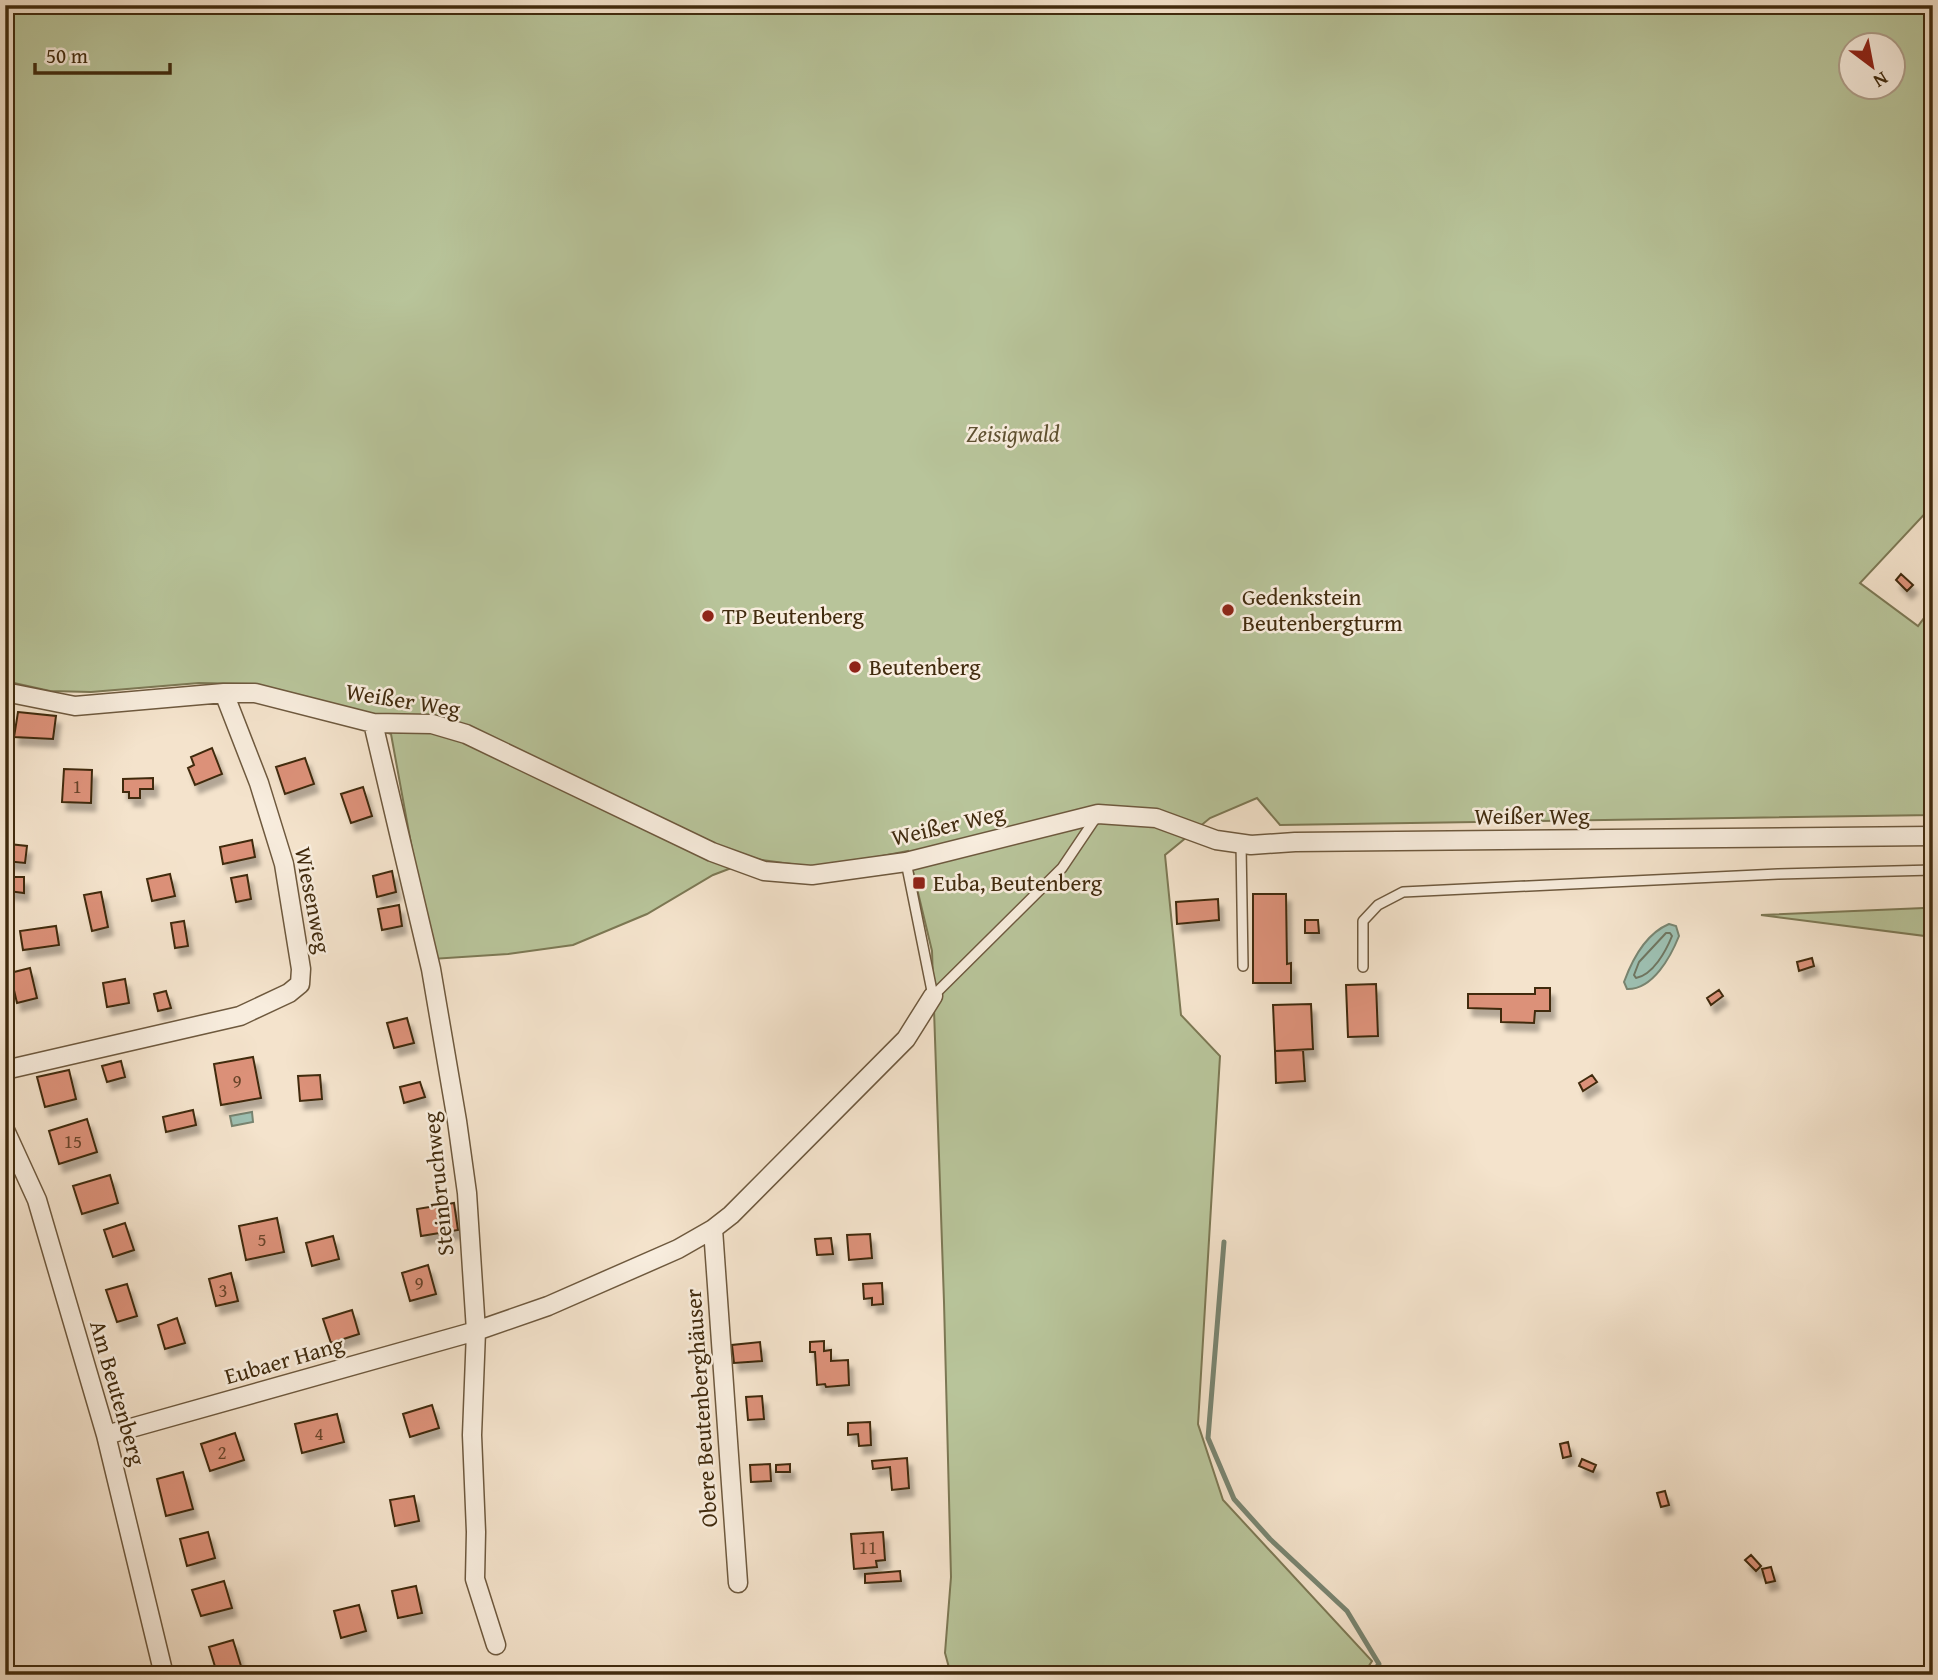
<svg xmlns="http://www.w3.org/2000/svg" width="1938" height="1680" viewBox="0 0 1938 1680" font-family="'Gentium Book Plus',serif">
<style>
.green{fill:#b8c49a;stroke:#7c7854;stroke-width:2;fill-rule:evenodd}
.water{fill:#9dbfb1;stroke:#788470;stroke-width:2}
.lines{fill:none;stroke-linecap:round;stroke-linejoin:round}
.shore{stroke:#6f7560;stroke-width:2}
.stream{stroke:#788470;stroke-width:5}
.building{fill:#dc9179;stroke:#412b0e;stroke-width:2;filter:url(#shadow)}
.lane-casing{stroke:#6e593e;stroke-width:12}
.street-casing{stroke:#6e593e;stroke-width:21}
.lane{stroke:#f8edde;stroke-width:9}
.street{stroke:#f8edde;stroke-width:18}
.poi-dot{fill:#8f2418;stroke:#f8edde;stroke-width:2.5}
.labels{text-anchor:middle;stroke-width:5;stroke-linejoin:round;paint-order:stroke}
.number-label{font-size:19px;fill:#684429}
.park-label{font-size:23px;font-style:italic;fill:#5f5131;stroke:#f8edde}
.poi-label{font-size:23px;fill:#412b0e;stroke:#f8edde;text-anchor:start}
.street-label{font-size:23px;fill:#412b0e;stroke:#f8edde}
</style>
<defs>
<filter id="shadow"><feDropShadow dx="4.5" dy="8" stdDeviation="2" flood-color="#0004"/></filter>
</defs>
<rect width="100%" height="100%" fill="#f4e3cc"/>
<filter id="stains"><feTurbulence type="fractalNoise" baseFrequency=".00286" numOctaves="4"/><feColorMatrix values="0 0 0 0 .2 0 0 0 0 .09 0 0 0 0 .02 0 0 0 .5 -.17"/></filter>
<radialGradient id="worn" r=".72"><stop offset=".6" stop-color="#630" stop-opacity="0"/><stop offset="1" stop-color="#630" stop-opacity=".3"/></radialGradient>
<path class="green" d="M5,5H1933V505L1860,583L1918,626L1933,606V815L1280,825L1257,798L1210,818L1165,855L1181,1015L1220,1056L1198,1424L1223,1500L1372,1661L1363,1675H951L945,1653L951,1577L944,1302L932,951L908,851L821,868L755,859L713,875L647,914L573,945L508,954L432,959L391,734L254,684L199,683L91,692L50,691L5,681ZM1850,46H1892V88H1850Z
M1933,908V937L1761,915L1924,908Z"/>
<path class="water" d="M1669,924L1676,926L1679,936C1671,956 1653,990 1627,989L1624,982C1632,960 1645,934 1669,924Z
M252,1112L253,1122L232,1126L230,1116Z"/>
<g class="lines">
<path class="shore" d="M1666,933H1670L1672,936C1666,951 1653,975 1636,978L1634,975L1639,962Z"/>
<path class="stream" d="M1224,1242L1208,1438L1234,1499L1270,1539L1347,1611L1379,1664L1371,1675"/>
</g>
<path class="building" d="M1933,556V573L1925,568Z
M1901,574L1913,585L1907,591L1896,580Z
M18,712L56,716L53,739L14,737Z
M212,748L222,774L195,785L188,768L194,765L191,757Z
M305,758L314,784L285,794L276,767Z
M64,769L92,770L91,803L62,802Z
M153,778V789H140V798H129V792H123V779Z
M363,787L372,816L351,823L341,794Z
M252,840L255,857L223,864L220,847Z
M9,844L27,846L25,863L6,861Z
M392,871L396,892L377,897L373,876Z
M170,874L175,896L152,901L147,879Z
M247,875L251,899L236,902L231,878Z
M10,877H24V893L8,891Z
M101,892L108,927L92,931L84,895Z
M1253,894H1286L1287,964L1291,963V983H1253Z
M1218,899L1219,920L1177,924L1176,902Z
M399,905L402,926L382,930L378,909Z
M1305,920H1318L1319,933H1305Z
M184,921L188,946L175,948L171,923Z
M56,926L59,945L23,950L20,931Z
M1812,958L1814,966L1799,971L1797,962Z
M30,968L37,998L17,1003L10,973Z
M125,979L129,1003L107,1007L103,983Z
M1376,984L1378,1036L1348,1037L1346,985Z
M1535,988H1550V1011H1535L1534,1023L1501,1022V1009L1468,1008V994H1535Z
M1719,990L1723,996L1711,1005L1707,998Z
M166,991L171,1008L158,1011L154,994Z
M1311,1004L1313,1049L1275,1051L1273,1005Z
M407,1018L414,1043L394,1048L387,1023Z
M1303,1050L1305,1081L1276,1083L1275,1051Z
M253,1057L261,1098L221,1105L214,1064Z
M121,1061L125,1077L107,1082L102,1066Z
M69,1070L76,1099L45,1107L37,1077Z
M320,1075L322,1099L300,1101L298,1076Z
M1592,1075L1597,1082L1583,1091L1579,1083Z
M420,1082L425,1097L404,1103L400,1087Z
M193,1110L196,1125L166,1132L163,1117Z
M87,1119L97,1152L59,1164L49,1131Z
M110,1175L118,1203L82,1214L73,1186Z
M454,1203L458,1230L421,1236L417,1209Z
M277,1218L284,1252L246,1260L239,1226Z
M125,1223L134,1250L113,1257L104,1230Z
M870,1234L872,1258L849,1260L847,1235Z
M333,1236L339,1259L312,1266L306,1243Z
M831,1238L833,1254L817,1255L815,1239Z
M428,1265L436,1294L410,1301L402,1273Z
M231,1273L238,1301L216,1306L209,1279Z
M882,1283L883,1304L872,1305V1298L864,1299L863,1284Z
M127,1284L137,1316L117,1322L106,1290Z
M352,1310L359,1334L331,1343L323,1319Z
M177,1318L185,1343L165,1349L158,1325Z
M824,1341V1351L831,1350V1361L848,1360L849,1385L826,1387L825,1384L817,1385L815,1352H810V1342Z
M760,1342L762,1361L734,1363L732,1345Z
M762,1396L764,1419L748,1420L746,1397Z
M432,1405L439,1428L410,1437L403,1414Z
M337,1414L344,1442L302,1453L295,1424Z
M870,1422L871,1445L859,1446L858,1434L848,1435V1423Z
M235,1433L244,1460L210,1471L201,1444Z
M1568,1442L1571,1456L1563,1458L1560,1444Z
M907,1458L909,1488L892,1490L890,1467L873,1469L872,1461Z
M1582,1459L1596,1465L1593,1472L1579,1466Z
M770,1464L771,1481L751,1482L750,1465Z
M790,1464V1472H776V1465Z
M183,1472L193,1509L166,1516L157,1479Z
M1665,1491L1669,1505L1661,1507L1657,1493Z
M414,1496L419,1521L395,1526L390,1500Z
M208,1532L215,1558L187,1566L180,1539Z
M883,1532L885,1560L876,1561L877,1567L854,1569L851,1534Z
M1751,1555L1761,1566L1756,1571L1745,1560Z
M1771,1567L1775,1581L1766,1583L1762,1569Z
M900,1571L901,1581L865,1583V1574Z
M224,1581L232,1608L201,1616L192,1590Z
M416,1586L422,1613L398,1618L392,1591Z
M359,1605L366,1631L341,1638L334,1611Z
M233,1640L241,1666L217,1673L209,1647Z"/>
<g class="lines">
<g class="lane-casing">
<path id="lane" d="M1241,843L1243,966
M906,862L933,996
M1363,967V921L1378,905L1403,892L1778,874L1933,870
M933,996L1062,868L1097,816"/>
</g>
<g class="street-casing">
<path id="street" d="M5,692L75,706L224,693H255L373,723L432,724L466,734L712,852L764,871L812,875L906,862L1098,814L1156,818L1216,840L1251,845L1295,842L1933,836
M373,723L431,969L457,1121L467,1193L476,1331L472,1435L476,1532L475,1579L496,1645
M5,1070L240,1016L289,993L300,984L301,969L284,864L259,783L224,693
M5,1130L37,1200L106,1435L164,1675
M713,1229L738,1583
M106,1435L476,1331L548,1306L678,1249L713,1229L731,1215L906,1039L933,996"/>
</g>
<use href="#lane" class="lane"/>
<use href="#street" class="street"/>
</g>
<g class="poi-dot">
<circle cx="1228" cy="610" r="7"/>
<circle cx="708" cy="616" r="7"/>
<circle cx="855" cy="667" r="7"/>
<rect x="912" y="876" width="14" height="14" rx="3.5"/>
</g>
<g class="labels">
<g class="number-label">
<text x="77" y="793">1</text>
<text x="237" y="1088">9</text>
<text x="73" y="1148">15</text>
<text x="262" y="1246">5</text>
<text x="419" y="1290">9</text>
<text x="223" y="1297">3</text>
<text x="319" y="1440">4</text>
<text x="222" y="1459">2</text>
<text x="868" y="1554">11</text>
</g>
<g class="park-label">
<text x="1013" y="442">Zeisigwald</text>
</g>
<g class="poi-label">
<text x="1242" y="605">Gedenkstein<tspan x="1242" dy="26">Beutenbergturm</tspan></text>
<text x="722" y="624">TP Beutenberg</text>
<text x="869" y="675">Beutenberg</text>
<text x="933" y="891">Euba, Beutenberg</text>
</g>
<g class="street-label">
<text transform="translate(403 700) rotate(9)" y="8">Weißer Weg</text>
<text x="1532" y="824">Weißer Weg</text>
<text transform="translate(948 825) rotate(-13)" y="8">Weißer Weg</text>
<text transform="translate(313 900) rotate(79)" y="8">Wiesenweg</text>
<text transform="translate(438 1184) rotate(-96)" y="8">Steinbruchweg</text>
<text transform="translate(284 1360) rotate(-16)" y="8">Eubaer Hang</text>
<text transform="translate(118 1393) rotate(74)" y="8">Am Beutenberg</text>
<text transform="translate(701 1408) rotate(-94)" y="8">Obere Beutenberghäuser</text>
</g>
</g>
<rect width="1938" height="1680" fill="none" stroke="#f4e3cc" stroke-width="28"/>
<rect x="7" y="7" width="1924" height="1666" fill="none" stroke="#412b0e" stroke-width="3.5"/>
<rect x="14" y="14" width="1910" height="1652" fill="none" stroke="#412b0e" stroke-width="2"/>
<g transform="translate(1872 66) rotate(148)"><circle r="33" fill="#f8edde" stroke="#af9f8b" stroke-width="2"/>
<path d="M0-5L12 26L0 18L-12 26Z" fill="#8f2418"/>
<text y="-10" font-size="19" font-weight="bold" text-anchor="middle" fill="#412b0e">N</text>
</g>
<path d="M35 63v10h135v-10" fill="none" stroke="#412b0e" stroke-width="3.5"/>
<text x="46" y="63" font-size="21" fill="#412b0e" stroke="#f8edde" stroke-width="5" paint-order="stroke">50 m</text>
<rect width="100%" height="100%" filter="url(#stains)"/>
<rect width="100%" height="100%" fill="url(#worn)"/>
</svg>
